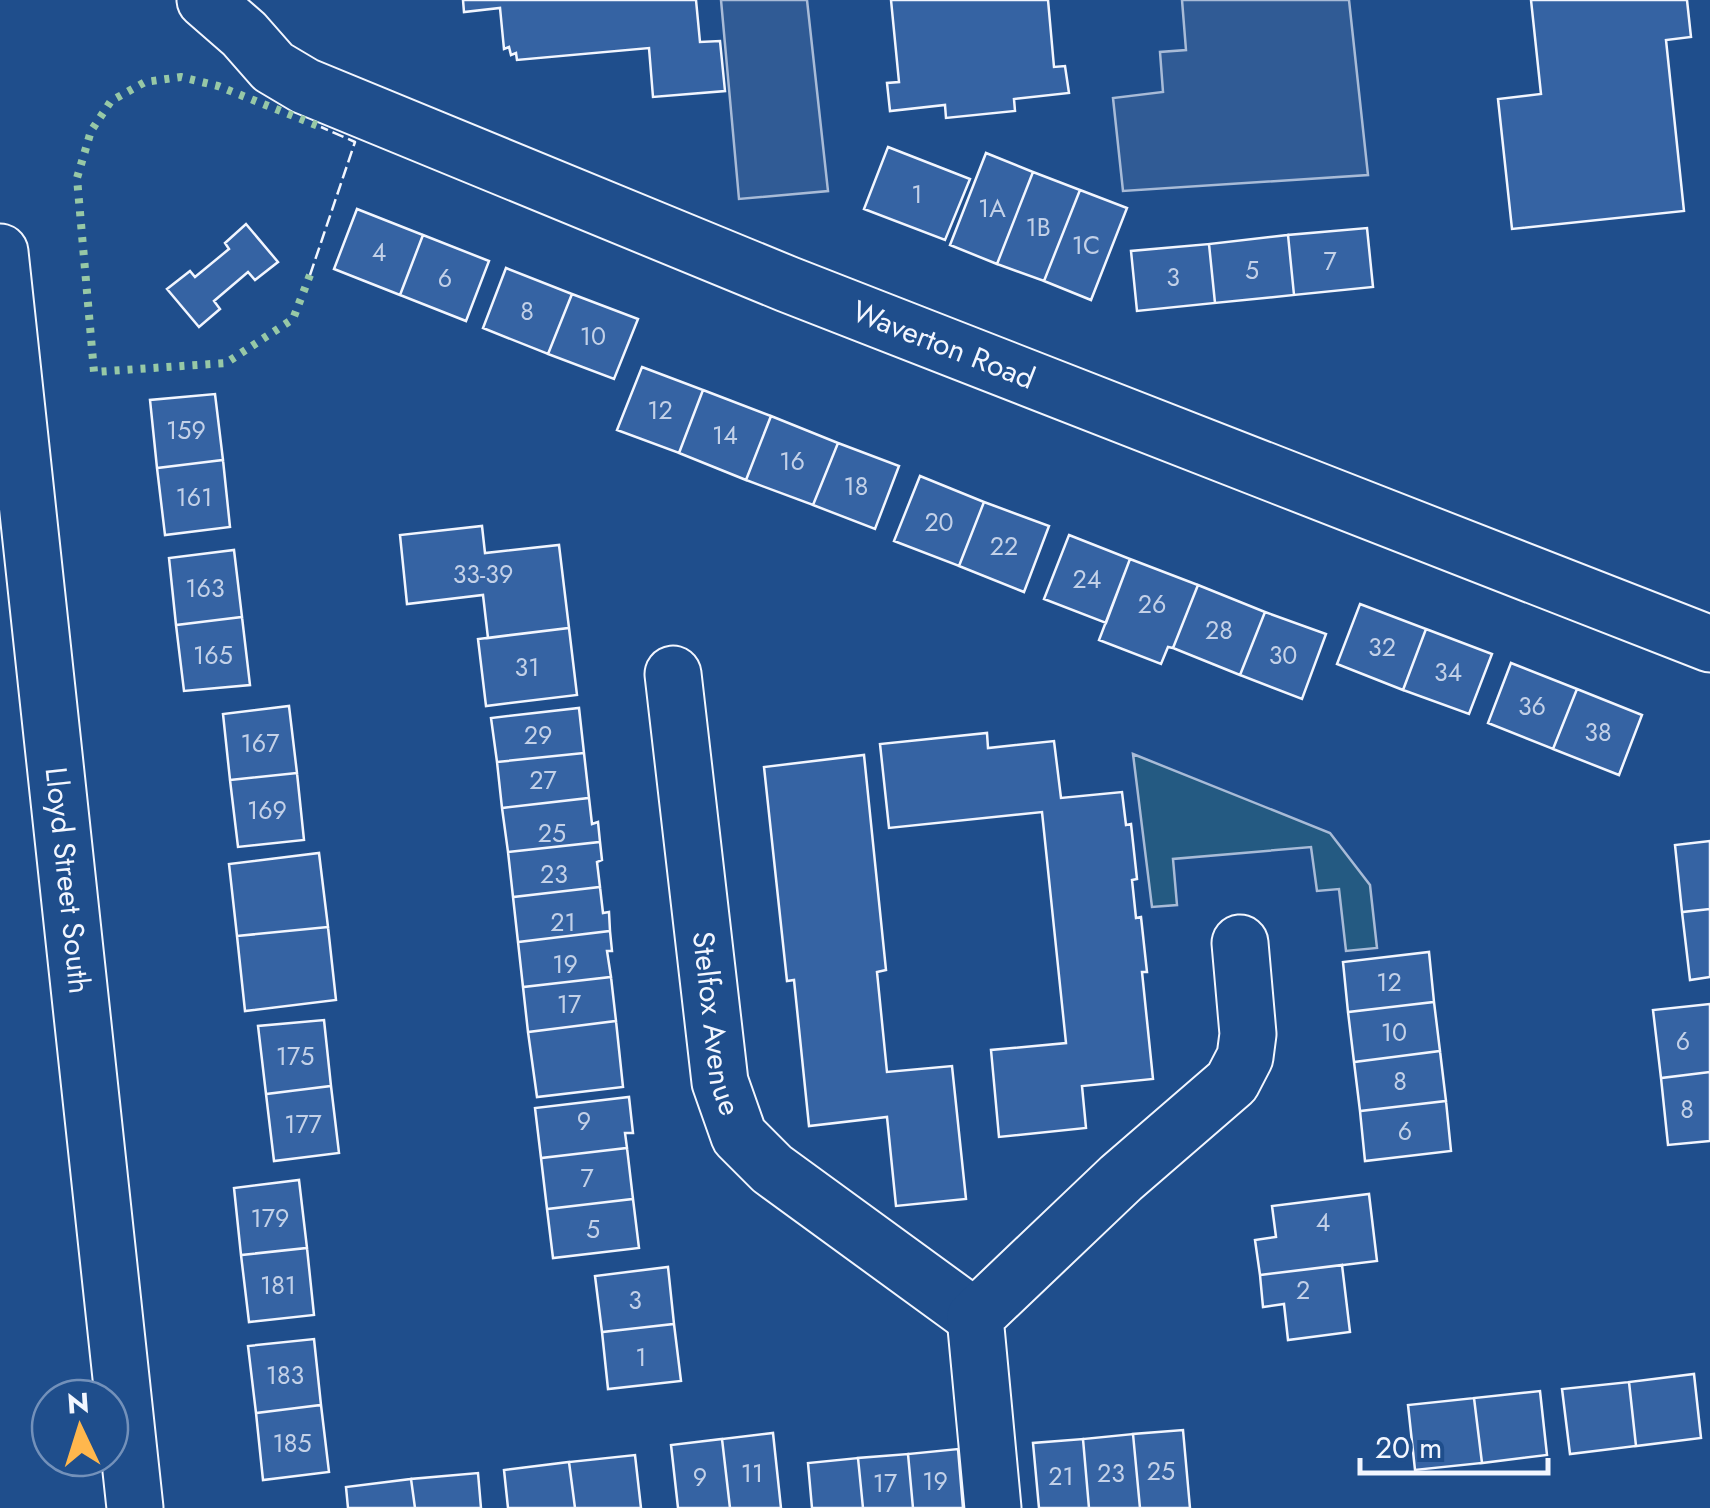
<svg xmlns="http://www.w3.org/2000/svg" width="1710" height="1508" viewBox="0 0 1710 1508" font-family="Jost,sans-serif">
<style>
.green{fill:#245a82;stroke:#a8bbd7;stroke-width:2.5}
.parking{fill:#305b95;stroke:#a8bbd7;stroke-width:2.5}
.building{fill:#3563a3;stroke:#f2f6ff;stroke-width:2.5}
.lines{fill:none;stroke-linecap:round;stroke-linejoin:round}
.minor-casing{stroke:#f2f6ff;stroke-width:59}
.minor{stroke:#1f4e8c;stroke-width:55}
.hedge{stroke:#97c8a6;stroke-width:8;stroke-dasharray:5 8;stroke-linecap:butt}
.fence{stroke:#f2f6ff;stroke-width:2.5;stroke-dasharray:12 5;stroke-linecap:butt}
.labels{text-anchor:middle;stroke-width:8;stroke-linejoin:round;paint-order:stroke}
.number-label{font-size:25px;fill:#c3d1e8}
.street-label{font-size:30px;fill:#f2f6ff;stroke:#1f4e8c}
</style>
<rect width="100%" height="100%" fill="#1f4e8c"/>
<path class="green" d="M1133,754L1330,833L1370,885L1377,948L1346,951L1339,889L1317,891L1311,847L1173,859L1177,905L1152,907Z"/>
<path class="parking" d="M721,0H807L828,191L739,199Z
M1182,0H1349L1368,175L1123,191L1113,98L1163,92L1160,52L1186,50Z"/>
<path class="building" d="M463,0H696L700,42L720,41L725,91L653,97L649,48L517,60L516,53L511,55L509,47L504,49L500,8L464,12Z
M891,0H1048L1054,67L1065,66L1069,93L1014,99L1015,111L946,118L945,105L890,111L887,83L899,82Z
M1531,0H1687L1691,37L1666,40L1684,211L1512,229L1498,99L1541,94Z
M888,147L970,179L945,240L864,209Z
M986,153L1033,172L997,264L950,245Z
M1033,172L1080,190L1044,281L997,264Z
M1080,190L1127,208L1091,300L1044,281Z
M357,209L423,235L400,295L334,269Z
M246,224L278,262L255,280L248,272L214,301L220,309L199,327L167,289L190,271L195,277L229,249L225,243Z
M1367,228L1373,287L1294,295L1288,235Z
M423,235L489,261L466,321L400,295Z
M1288,235L1294,295L1215,303L1209,244Z
M1209,244L1215,303L1137,311L1131,251Z
M506,268L572,294L548,354L483,328Z
M572,294L638,319L614,379L548,354Z
M642,367L703,390L679,453L617,430Z
M703,390L771,416L746,480L679,453Z
M215,394L223,460L157,468L150,400Z
M771,416L838,443L813,505L746,480Z
M838,443L899,466L875,529L813,505Z
M223,460L230,527L165,535L157,468Z
M920,476L984,502L959,566L894,541Z
M984,502L1049,526L1024,592L959,566Z
M482,526L485,553L559,545L569,628L488,638L483,595L407,604L400,535Z
M1069,535L1130,559L1106,623L1044,599Z
M234,550L242,617L176,625L169,558Z
M1130,559L1198,585L1173,648L1168,647L1161,664L1099,640Z
M1198,585L1265,612L1240,675L1173,648Z
M1360,604L1426,629L1403,690L1337,664Z
M1265,612L1326,634L1302,699L1240,675Z
M242,617L250,685L184,691L176,625Z
M569,628L577,695L486,706L478,639Z
M1426,629L1492,654L1469,714L1403,690Z
M1511,663L1577,689L1553,749L1488,723Z
M1577,689L1642,715L1619,775L1553,749Z
M289,706L297,773L230,780L223,714Z
M579,708L584,753L497,762L491,718Z
M987,733L988,748L1054,741L1061,798L1122,792L1126,825L1131,824L1137,879L1132,880L1136,918L1141,917L1147,972H1142L1153,1079L1082,1086L1086,1128L999,1137L991,1050L1066,1043L1042,812L889,828L880,744Z
M584,753L589,798L502,808L497,762Z
M864,755L886,970L877,972L887,1072L952,1066L966,1199L896,1206L887,1117L809,1126L794,980L787,981L764,767Z
M297,773L304,840L238,847L230,780Z
M589,798L592,824L598,822L600,842L508,852L502,808Z
M1710,841V909L1682,912L1675,845Z
M600,842L602,860L597,862L600,887L513,897L508,852Z
M319,853L328,927L237,936L229,864Z
M600,887L603,913L609,912L610,931L518,942L513,897Z
M1710,909V977L1690,980L1682,912Z
M328,927L336,1000L245,1011L237,936Z
M610,931L612,951H607L611,977L523,987L518,942Z
M1429,952L1434,1002L1348,1012L1343,962Z
M611,977L616,1021L528,1032L523,987Z
M1434,1002L1440,1051L1354,1062L1348,1012Z
M1710,1004V1072L1661,1078L1653,1010Z
M324,1020L331,1086L266,1094L258,1026Z
M616,1021L623,1087L537,1097L528,1032Z
M1440,1051L1446,1101L1360,1111L1354,1062Z
M1710,1072V1141L1668,1145L1661,1078Z
M331,1086L339,1153L274,1161L266,1094Z
M629,1097L633,1133H625L627,1148L541,1158L535,1108Z
M1446,1101L1451,1151L1365,1161L1360,1111Z
M627,1148L633,1199L547,1209L541,1158Z
M299,1180L307,1248L241,1255L234,1188Z
M1369,1194L1377,1261L1260,1275L1255,1240L1276,1237L1272,1206Z
M633,1199L639,1248L553,1258L547,1209Z
M307,1248L314,1315L249,1322L241,1255Z
M1342,1265L1350,1332L1288,1340L1284,1304L1263,1307L1260,1275Z
M668,1267L674,1324L602,1332L595,1276Z
M674,1324L681,1381L608,1389L602,1332Z
M314,1339L321,1405L256,1413L248,1346Z
M1694,1374L1701,1438L1636,1446L1629,1382Z
M1629,1382L1636,1446L1570,1454L1562,1389Z
M1540,1391L1547,1455L1482,1463L1474,1398Z
M1474,1398L1482,1463L1415,1470L1408,1405Z
M321,1405L329,1472L263,1480L256,1413Z
M1183,1430L1190,1508H1140L1133,1434Z
M773,1433L781,1508H730L722,1439Z
M1133,1434L1140,1508H1089L1083,1439Z
M722,1439L730,1508H678L671,1445Z
M1083,1439L1089,1508H1039L1033,1443Z
M958,1449L963,1508H913L908,1454Z
M908,1454L913,1508H863L858,1458Z
M635,1455L641,1508H575L569,1462Z
M858,1458L863,1508H812L808,1463Z
M569,1462L575,1508H508L504,1470Z
M478,1473L481,1508H415L411,1479Z
M411,1479L415,1508H348L346,1487Z"/>
<g class="lines">
<g class="minor-casing">
<g id="minor">
<path id="s1" d="M205,0L244,34L273,67L305,86L787,284L1710,644"/>
<path id="s2" d="M0,252L135,1508"/>
<path id="s3" d="M673,674L720,1082L739,1136L772,1169L975,1317"/>
<path d="M993,1508L975,1317L1121,1178L1232,1082L1245,1057L1248,1034L1240,943"/>
</g>
</g>
<use href="#minor" class="minor"/>
<path class="hedge" d="M310,275L293,319L226,363L94,372L77,178L91,131L111,101L145,82L181,77L218,86L321,127"/>
<path class="fence" d="M310,275L355,142L321,127"/>
</g>
<g class="labels">
<g class="number-label">
<text x="917" y="203">1</text>
<text x="992" y="217">1A</text>
<text x="1038" y="236">1B</text>
<text x="1086" y="254">1C</text>
<text x="379" y="261">4</text>
<text x="1330" y="270">7</text>
<text x="1252" y="279">5</text>
<text x="1173" y="286">3</text>
<text x="445" y="287">6</text>
<text x="527" y="320">8</text>
<text x="593" y="345">10</text>
<text x="660" y="419">12</text>
<text x="186" y="439">159</text>
<text x="725" y="444">14</text>
<text x="792" y="470">16</text>
<text x="856" y="495">18</text>
<text x="194" y="506">161</text>
<text x="939" y="531">20</text>
<text x="1004" y="555">22</text>
<text x="483" y="583">33-39</text>
<text x="1087" y="588">24</text>
<text x="205" y="597">163</text>
<text x="1152" y="613">26</text>
<text x="1219" y="639">28</text>
<text x="1382" y="656">32</text>
<text x="213" y="664">165</text>
<text x="1283" y="664">30</text>
<text x="527" y="676">31</text>
<text x="1448" y="681">34</text>
<text x="1532" y="715">36</text>
<text x="1598" y="741">38</text>
<text x="538" y="744">29</text>
<text x="260" y="752">167</text>
<text x="543" y="789">27</text>
<text x="267" y="819">169</text>
<text x="552" y="842">25</text>
<text x="554" y="883">23</text>
<text x="563" y="931">21</text>
<text x="565" y="973">19</text>
<text x="1389" y="991">12</text>
<text x="569" y="1013">17</text>
<text x="1394" y="1041">10</text>
<text x="1683" y="1050">6</text>
<text x="295" y="1065">175</text>
<text x="1400" y="1090">8</text>
<text x="1687" y="1118">8</text>
<text x="584" y="1130">9</text>
<text x="303" y="1133">177</text>
<text x="1405" y="1140">6</text>
<text x="587" y="1187">7</text>
<text x="270" y="1227">179</text>
<text x="1323" y="1231">4</text>
<text x="593" y="1238">5</text>
<text x="278" y="1294">181</text>
<text x="1303" y="1299">2</text>
<text x="635" y="1309">3</text>
<text x="641" y="1366">1</text>
<text x="285" y="1384">183</text>
<text x="292" y="1452">185</text>
<text x="1161" y="1480">25</text>
<text x="752" y="1482">11</text>
<text x="1111" y="1482">23</text>
<text x="1061" y="1485">21</text>
<text x="700" y="1486">9</text>
<text x="935" y="1490">19</text>
<text x="885" y="1492">17</text>
</g>
<g class="street-label">
<text dy="10" stroke="none"><textPath href="#s1" startOffset="822">Waverton Road</textPath></text>
<text dy="10" stroke="none"><textPath href="#s2" startOffset="632">Lloyd Street South</textPath></text>
<text dy="10" stroke="none"><textPath href="#s3" startOffset="352">Stelfox Avenue</textPath></text>
</g>
</g>
<g transform="translate(80 1428) rotate(356)"><circle r="48" fill="#1f4e8c" stroke="#7391ba" stroke-width="2.5"/>
<path d="M0-8L18 38L0 25L-18 38Z" fill="#ffb74d"/>
<text y="-15" font-size="28" font-weight="bold" text-anchor="middle" fill="#f2f6ff">N</text>
</g>
<path d="M1360 1458v15h188v-15" fill="none" stroke="#f2f6ff" stroke-width="5"/>
<text x="1375" y="1458" font-size="30" fill="#f2f6ff" stroke="#1f4e8c" stroke-width="8" paint-order="stroke">20 m</text>
</svg>
